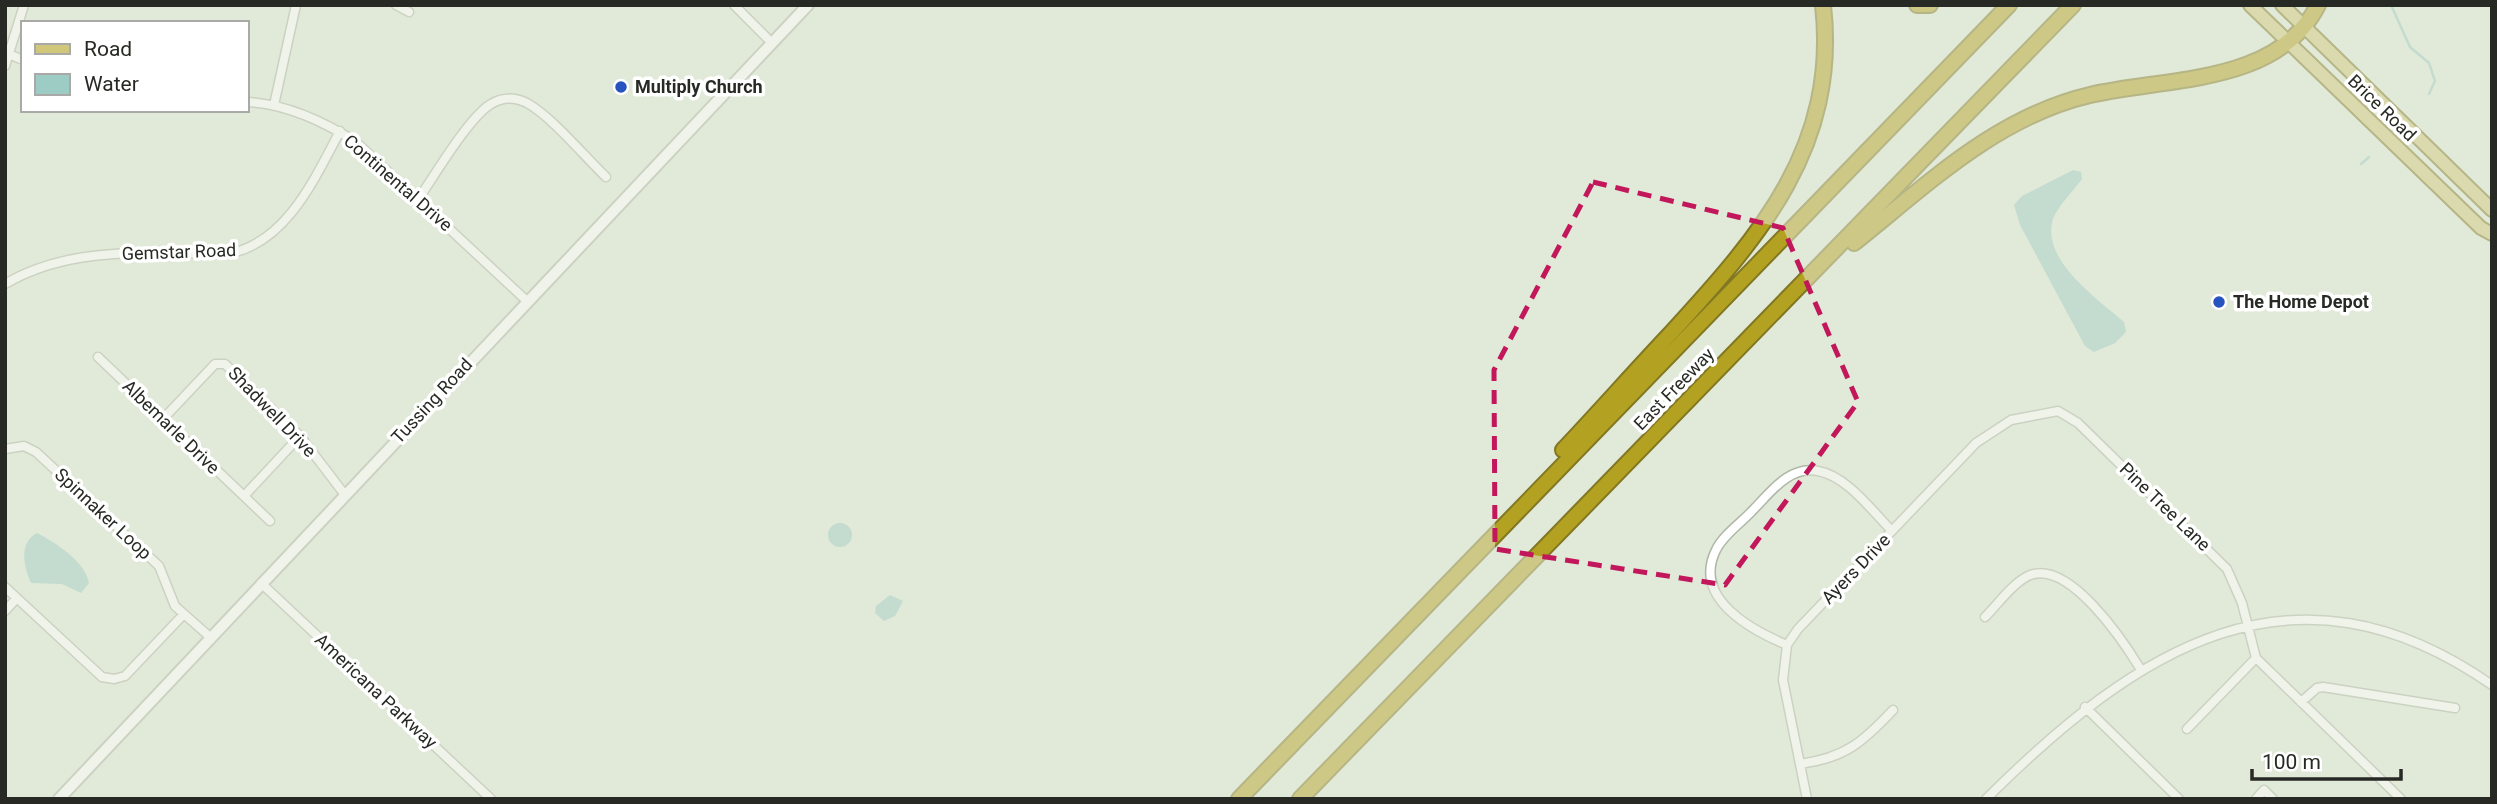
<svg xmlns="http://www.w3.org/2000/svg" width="2497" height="804" viewBox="0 0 2497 804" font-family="Roboto,sans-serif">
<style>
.water{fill:#9dccc4}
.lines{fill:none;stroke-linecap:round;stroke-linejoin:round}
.stream{stroke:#9dccc4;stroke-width:2.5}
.minor-casing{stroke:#afb7a7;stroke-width:11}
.secondary-casing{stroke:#afb7a7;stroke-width:14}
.primary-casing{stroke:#827722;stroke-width:16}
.motorway-casing{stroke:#827722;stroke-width:18}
.minor{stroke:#fff;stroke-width:8}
.secondary{stroke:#fff;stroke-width:10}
.primary{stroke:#d1c77a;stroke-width:12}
.motorway{stroke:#b3a121;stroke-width:14}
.marked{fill:none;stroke:#c2185b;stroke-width:5;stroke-dasharray:14 9;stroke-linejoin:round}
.poi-dot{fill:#2753c1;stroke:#fff;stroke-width:2.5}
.labels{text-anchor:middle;stroke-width:7;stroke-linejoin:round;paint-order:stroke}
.poi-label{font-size:18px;font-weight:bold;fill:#272a24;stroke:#fff;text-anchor:start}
.street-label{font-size:18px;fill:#272a24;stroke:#fff}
</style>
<rect width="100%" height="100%" fill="#e1e9d8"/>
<path class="water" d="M2073,170L2081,172L2082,179C2073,191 2058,206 2053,219C2040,260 2099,300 2124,322L2126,332L2115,343L2094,352L2085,346L2020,225L2014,205L2022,196Z
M828 535a12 12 0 1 1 24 0a12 12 0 1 1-24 0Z
M37,533C56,543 85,561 89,583L81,593L62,584L31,583C24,567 18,543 37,533Z
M890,595L903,601L895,616L884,621L875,613L876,606Z"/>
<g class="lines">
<path class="stream" d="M2391,5L2410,47L2429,63L2435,81L2429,94
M2361,164L2369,157"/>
<g class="minor-casing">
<path id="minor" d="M396,5L409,12
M734,5L771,42
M11,55L23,60
M5,66L24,5
M247,102C287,104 323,121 356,142L528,302
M274,105L296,5
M419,198C435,175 469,117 491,104C502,97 515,97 527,103C551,116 585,157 606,177
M5,284C72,244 153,254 227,254C286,244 315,178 340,131
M98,357L270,521
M163,419L215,364H225L300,436L345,495
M5,449L24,446L36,452L159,566L175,606L210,637
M244,496L300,436
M261,583L491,799
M5,587L102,677L114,679L125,676L184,614
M5,611L17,598
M1985,617C1998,604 2012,584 2028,576C2068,557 2124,642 2141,670
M1787,645C1751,630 1692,598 1716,550C1723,535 1741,523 1752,511C1770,493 1789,465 1818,471C1847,476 1872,511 1892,531
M2301,702L2317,688L2323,687L2455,708
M2085,707L2179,799
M2187,729L2256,658
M1800,764C1845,758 1863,742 1893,710
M1807,799L1783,680L1787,645L1798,629L1976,443L2011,420L2058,411L2078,423L2227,569L2242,603L2256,658L2401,799
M1986,799C2136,650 2292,546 2492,685
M2256,799L2264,790L2273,799"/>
</g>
<g class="secondary-casing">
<path id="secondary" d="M59,799L808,5"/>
</g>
<g class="primary-casing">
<path id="primary" d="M2250,5L2481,228L2492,234
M2282,5L2492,210"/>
</g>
<g class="motorway-casing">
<path id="motorway" d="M1917,5H1930
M1854,243C1927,185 1996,117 2090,95C2165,77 2277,86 2318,5
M1563,450C1600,411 1635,371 1672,332C1760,236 1839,146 1823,5
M1239,799L2009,5
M1300,799L2073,5"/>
</g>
<use href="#minor" class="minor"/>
<use href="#secondary" class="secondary"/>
<use href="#primary" class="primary"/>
<use href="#motorway" class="motorway"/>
</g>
<path d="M0 0H2497V804H0ZM1593,182L1783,228L1858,402L1725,585L1495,549L1494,370Z" fill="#e1e9d8" fill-opacity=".55" fill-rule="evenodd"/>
<path class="marked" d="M1593,182L1783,228L1858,402L1725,585L1495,549L1494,370Z"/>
<g class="poi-dot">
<circle cx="621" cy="87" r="7"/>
<circle cx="2219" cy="302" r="7"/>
</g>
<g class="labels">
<g class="poi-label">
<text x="635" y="93">Multiply Church</text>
<text x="2233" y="308">The Home Depot</text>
</g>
<g class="street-label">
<text transform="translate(2382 108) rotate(44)" y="6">Brice Road</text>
<text transform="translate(398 183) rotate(41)" y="6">Continental Drive</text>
<text transform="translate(179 252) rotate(-2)" y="6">Gemstar Road</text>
<text transform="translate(1674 389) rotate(-46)" y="6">East Freeway</text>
<text transform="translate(432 401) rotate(-47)" y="6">Tussing Road</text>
<text transform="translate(272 412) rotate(46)" y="6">Shadwell Drive</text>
<text transform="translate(171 427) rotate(44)" y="6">Albemarle Drive</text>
<text transform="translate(2165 507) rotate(44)" y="6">Pine Tree Lane</text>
<text transform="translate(103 514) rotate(43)" y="6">Spinnaker Loop</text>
<text transform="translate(1856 569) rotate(-46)" y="6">Ayers Drive</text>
<text transform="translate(376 691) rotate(43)" y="6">Americana Parkway</text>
</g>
</g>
<rect width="2497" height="804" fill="none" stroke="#272a24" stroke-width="14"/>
<rect x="21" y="21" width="228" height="91" fill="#ffffff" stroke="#a9aaa7" stroke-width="2"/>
<rect x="35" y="44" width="35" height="10" fill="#d1c77a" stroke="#a9aaa7" stroke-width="2"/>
<text x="84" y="56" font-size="21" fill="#272a24">Road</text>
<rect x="35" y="74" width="35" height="21" fill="#9dccc4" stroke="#a9aaa7" stroke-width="2"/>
<text x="84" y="91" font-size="21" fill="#272a24">Water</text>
<path d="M2252 769v10h149v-10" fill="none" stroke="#272a24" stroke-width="3.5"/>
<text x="2262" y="769" font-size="21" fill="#272a24" stroke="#ffffff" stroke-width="5" paint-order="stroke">100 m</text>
</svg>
